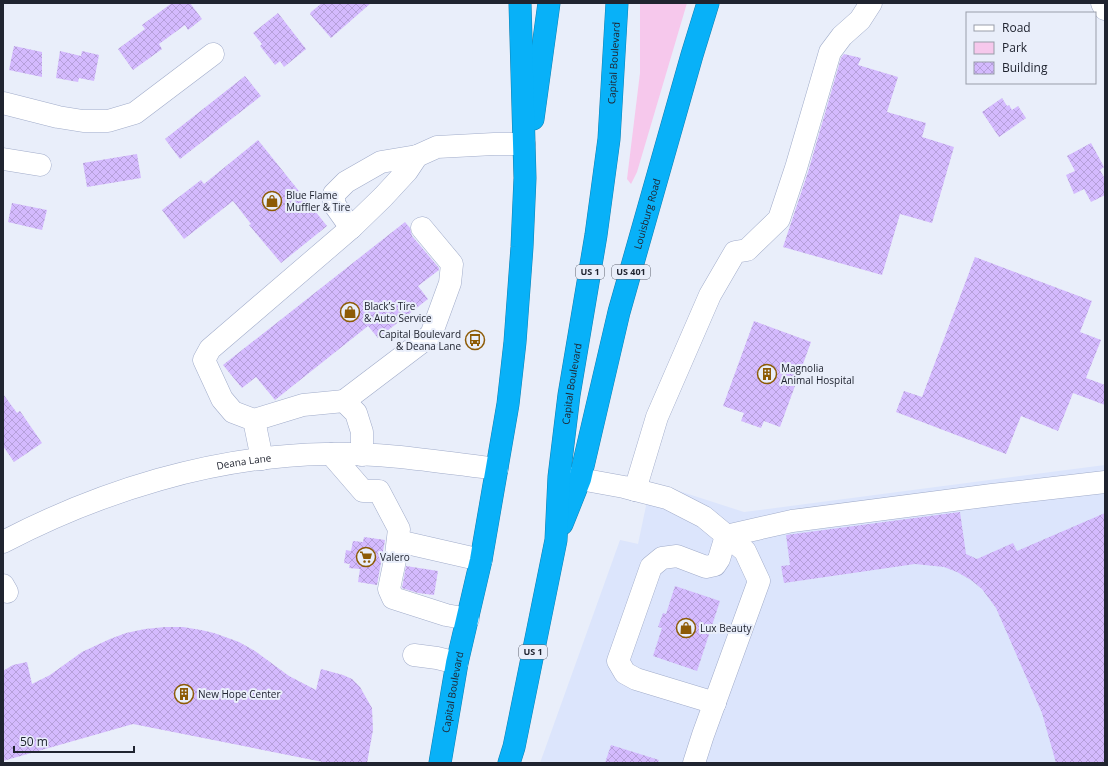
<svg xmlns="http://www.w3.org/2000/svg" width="1108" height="766" viewBox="0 0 1108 766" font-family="'Open Sans',sans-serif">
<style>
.built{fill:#dce5fc}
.green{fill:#f6c8ec}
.building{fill:url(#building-cross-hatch)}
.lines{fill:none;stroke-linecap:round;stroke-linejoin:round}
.minor-casing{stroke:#a1acca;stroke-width:23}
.highway-casing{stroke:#1080b2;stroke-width:23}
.minor{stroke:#fff;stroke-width:22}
.highway{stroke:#08b1f8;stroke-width:22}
.labels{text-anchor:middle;stroke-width:4;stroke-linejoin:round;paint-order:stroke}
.shield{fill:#e9eefa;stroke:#5c616d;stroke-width:1}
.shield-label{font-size:9px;font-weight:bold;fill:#202430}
.street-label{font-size:10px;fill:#202430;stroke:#e9eefa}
.poi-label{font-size:10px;fill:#202430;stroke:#e9eefa;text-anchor:start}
</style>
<defs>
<pattern id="building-cross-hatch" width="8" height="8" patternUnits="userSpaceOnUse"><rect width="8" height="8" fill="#d4bafe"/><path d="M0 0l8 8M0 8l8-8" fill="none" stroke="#b6a0da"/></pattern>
</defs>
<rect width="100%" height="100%" fill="#e9eefa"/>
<path class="built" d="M1105,465V763H540L620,540L638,544L651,482L744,512Z"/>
<path class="green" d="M640,3H687L637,172L631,184L627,179L640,73Z"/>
<path class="building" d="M172,3H190L202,19L188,30L185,25L159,44L162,49L133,70L118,49L145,29L142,25Z
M322,3H371L331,38L310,14L311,12Z
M278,13L306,49L284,67L280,61L275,65L260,46L262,44L253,33Z
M14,46L42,52V77L9,70Z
M60,51L81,56L82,51L99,55L94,81L79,78L78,82L56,78Z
M844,54L861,58L858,65L898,77L887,112L926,123L922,137L954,147L932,223L900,214L882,275L783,247L808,172L841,58Z
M245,76L261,96L180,159L165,139Z
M1002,98L1007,106L1009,105L1012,110L1018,106L1026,118L999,137L982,112Z
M258,140L327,226L281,263L249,225L251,224L233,201L184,239L162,210L201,180L204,184Z
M1091,143L1104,167L1100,170L1105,179V195L1091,202L1084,189L1074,194L1066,175L1075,171L1067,156Z
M137,154L141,178L87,187L83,163Z
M12,203L47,210L42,230L8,222Z
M405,222L410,228L412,236L439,268V270L418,286L428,299L378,338L368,326L275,400L256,377L242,388L223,365Z
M975,257L1092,301L1080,332L1101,340L1086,378L1105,385V405L1073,393L1058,431L1021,416L1006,454L896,412L904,391L922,397Z
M754,321L811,342L780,427L764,421L761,428L741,421L744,413L723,406Z
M3,394L17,413L20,411L42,443L14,462L3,446Z
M960,512L966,554L977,559L1013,543L1017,551L1105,513V763H1056L1042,713L996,608L982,589L971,580L957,572L944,567L915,564L784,583L781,566L790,565L786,535Z
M364,537L385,540L377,585L358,582L360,569L349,568L350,564L344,563L346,550L351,551L353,541L363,542Z
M406,566L438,571L434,595L418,593L402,588Z
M675,586L720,601L697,671L653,656L662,628L658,627L663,613L666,614Z
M165,627H183L201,630L214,633L239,642L255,651L289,676L316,690L321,669L343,675L352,679L360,687L372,708L373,730L367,763H328L133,724L3,761V671L13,665L27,662L32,684L50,675L82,652L110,639L126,633L145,629Z
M611,745L659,760L658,763H605Z"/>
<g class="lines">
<g class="minor-casing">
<g id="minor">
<path d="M1102,3L1105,9"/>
<path d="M3,103L58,117L83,121H108L135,113L213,54"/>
<path d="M3,159L40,165"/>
<path d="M351,228L334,204V194L346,182L381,162L417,156"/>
<path d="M344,401L431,335L450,283L452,264L422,228"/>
<path d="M254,420L303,405L344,401L356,413L362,432V455"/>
<path d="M331,454L363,491H379L399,529L396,555L389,589L393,598L446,615L468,619"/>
<path d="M262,459L254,420L233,412L222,399L204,360L210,349L351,228L383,197L407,171L417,156L437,147L494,144H524"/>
<path d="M561,478L580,479L624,487L667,498L704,517L745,551L759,581L703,735L694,763"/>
<path d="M635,490L657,417L710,295L735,252L747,250L779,219L796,168L830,52L842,36L860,20L871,3"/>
<path d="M398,541L481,560"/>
<path id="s1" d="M3,542C101,491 213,456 325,454C382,452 440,462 497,469"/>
<path d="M3,585L7,592"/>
<path d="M414,655L437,658L457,663"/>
<path d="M715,703L636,679L625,673L618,661L651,567L662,558L677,556L706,567L715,565L719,559L726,536L792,521L992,495L1105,482"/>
</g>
</g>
<g class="highway-casing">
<g id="highway">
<path d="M533,119L549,3"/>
<path id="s2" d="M562,524L580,479L619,312L692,55L708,3"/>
<path id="s3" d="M440,763L457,663L481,560L508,404L515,342L522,247L525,178L520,3"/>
<path id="s4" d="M509,763L514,747L556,540L559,477L569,395L596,235L609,139L617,3"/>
</g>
</g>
<use href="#minor" class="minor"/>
<use href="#highway" class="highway"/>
</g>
<defs>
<g id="shop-ring" transform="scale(1)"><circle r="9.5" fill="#e9eefa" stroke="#8d5b06" stroke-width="1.5"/><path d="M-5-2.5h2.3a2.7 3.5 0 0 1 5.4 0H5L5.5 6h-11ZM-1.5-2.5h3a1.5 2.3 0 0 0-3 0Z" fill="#8d5b06"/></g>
<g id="bus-ring" transform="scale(1)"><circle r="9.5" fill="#e9eefa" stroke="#8d5b06" stroke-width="1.5"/><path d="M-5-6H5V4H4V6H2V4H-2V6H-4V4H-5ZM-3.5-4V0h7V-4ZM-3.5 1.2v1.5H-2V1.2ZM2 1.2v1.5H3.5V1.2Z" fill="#8d5b06"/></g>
<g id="building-ring" transform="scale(1)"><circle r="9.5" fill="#e9eefa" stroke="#8d5b06" stroke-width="1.5"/><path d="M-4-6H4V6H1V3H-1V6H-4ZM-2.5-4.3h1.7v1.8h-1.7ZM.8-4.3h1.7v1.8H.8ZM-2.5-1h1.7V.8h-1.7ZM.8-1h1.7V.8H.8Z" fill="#8d5b06"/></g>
<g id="supermarket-ring" transform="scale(1)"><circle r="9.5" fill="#e9eefa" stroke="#8d5b06" stroke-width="1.5"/><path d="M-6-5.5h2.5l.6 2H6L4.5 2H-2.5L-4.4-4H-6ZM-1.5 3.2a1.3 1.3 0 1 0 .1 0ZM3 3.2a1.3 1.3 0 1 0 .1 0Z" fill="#8d5b06"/></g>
</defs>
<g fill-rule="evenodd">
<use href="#shop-ring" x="272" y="201"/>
<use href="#shop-ring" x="350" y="312"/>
<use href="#bus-ring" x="475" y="340"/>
<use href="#building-ring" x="767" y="374"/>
<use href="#supermarket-ring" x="366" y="557"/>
<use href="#shop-ring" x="686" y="628"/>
<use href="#building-ring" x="184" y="694"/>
</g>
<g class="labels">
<g class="shield">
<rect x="576" y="265" width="28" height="14" rx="3"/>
<rect x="612" y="265" width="38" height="14" rx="3"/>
<rect x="519" y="645" width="28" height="14" rx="3"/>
</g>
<g class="shield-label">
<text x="590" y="275">US 1</text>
<text x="631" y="275">US 401</text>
<text x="533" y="655">US 1</text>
</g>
<g class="street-label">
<text dy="4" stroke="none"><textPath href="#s4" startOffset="709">Capital Boulevard</textPath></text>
<text dy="4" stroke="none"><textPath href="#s2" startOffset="322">Louisburg Road</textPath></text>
<text dy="4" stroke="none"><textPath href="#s4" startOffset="385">Capital Boulevard</textPath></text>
<text dy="4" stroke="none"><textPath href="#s1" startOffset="255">Deana Lane</textPath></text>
<text dy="4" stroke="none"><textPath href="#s3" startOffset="72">Capital Boulevard</textPath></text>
</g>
<g class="poi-label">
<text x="286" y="199">Blue Flame<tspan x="286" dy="12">Muffler &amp; Tire</tspan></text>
<text x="364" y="310">Black’s Tire<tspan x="364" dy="12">&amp; Auto Service</tspan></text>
<text x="461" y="338" text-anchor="end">Capital Boulevard<tspan x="461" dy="12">&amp; Deana Lane</tspan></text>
<text x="781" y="372">Magnolia<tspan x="781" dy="12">Animal Hospital</tspan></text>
<text x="380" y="561">Valero</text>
<text x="700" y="632">Lux Beauty</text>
<text x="198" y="698">New Hope Center</text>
</g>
</g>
<rect width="1108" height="766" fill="none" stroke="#202430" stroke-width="8"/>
<rect x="966" y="12" width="130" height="72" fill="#e9eefa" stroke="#999da9"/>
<rect x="974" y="25" width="20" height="6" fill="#ffffff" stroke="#999da9"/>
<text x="1002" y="32" font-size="12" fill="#202430">Road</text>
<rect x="974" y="42" width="20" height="12" fill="#f6c8ec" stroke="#999da9"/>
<text x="1002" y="52" font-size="12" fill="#202430">Park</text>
<rect x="974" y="62" width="20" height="12" fill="url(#building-cross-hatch)" stroke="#999da9"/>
<text x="1002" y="72" font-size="12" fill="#202430">Building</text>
<path d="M14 746v6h120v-6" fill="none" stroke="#202430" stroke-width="2"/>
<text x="20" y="746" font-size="12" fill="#202430" stroke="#e9eefa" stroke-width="3" paint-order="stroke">50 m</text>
</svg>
